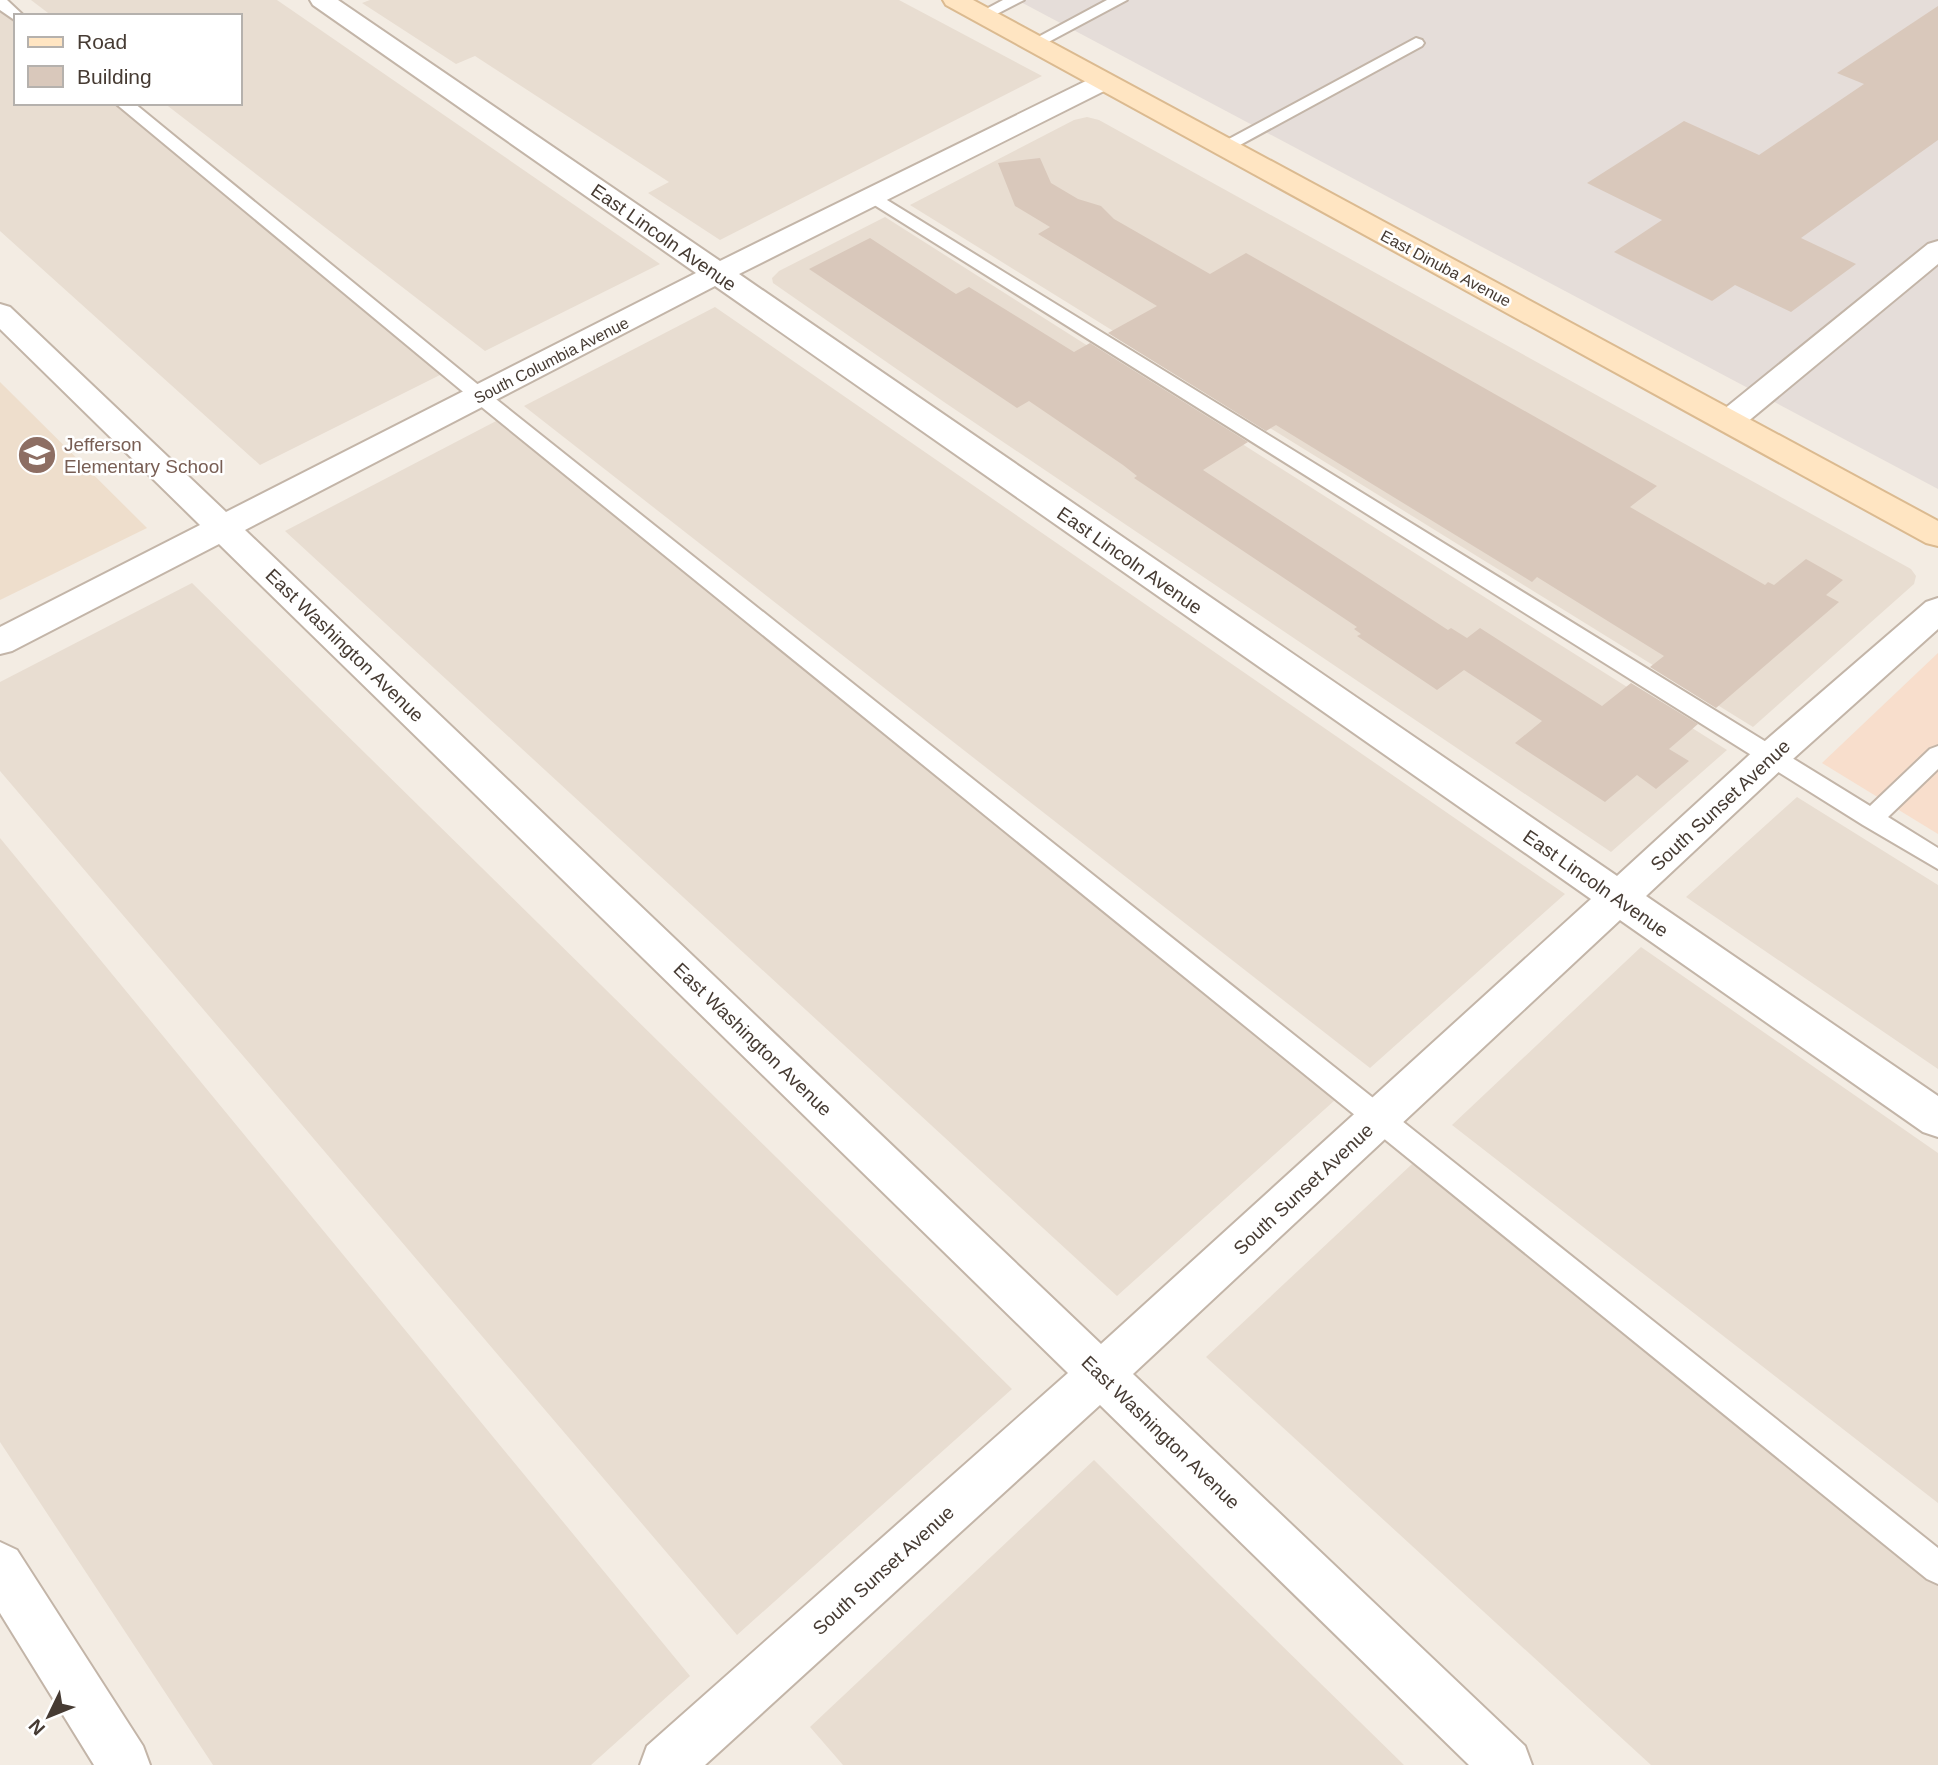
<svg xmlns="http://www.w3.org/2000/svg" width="1938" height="1765" viewBox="0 0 1938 1765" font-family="Helvetica,sans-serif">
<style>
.residential{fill:#e8ddd1}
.commercial{fill:#f8decc}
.industrial{fill:#e5ddd9}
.education{fill:#eedecc}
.building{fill:#d9c8bb}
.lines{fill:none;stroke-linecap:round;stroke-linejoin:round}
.lane-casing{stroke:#c3b5a8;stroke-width:4}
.street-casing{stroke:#c3b5a8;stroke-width:4}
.secondary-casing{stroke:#dbba90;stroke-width:4}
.lane{fill:#fff;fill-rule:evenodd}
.street{fill:#fff;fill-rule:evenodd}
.secondary{fill:#ffe5c2;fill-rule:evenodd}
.labels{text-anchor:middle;stroke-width:5;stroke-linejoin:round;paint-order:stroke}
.far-street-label{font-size:16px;fill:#463b33;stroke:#fff}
.street-label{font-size:19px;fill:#463b33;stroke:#fff}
.education-label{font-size:19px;fill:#785e54;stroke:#fff;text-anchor:start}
</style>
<rect width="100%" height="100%" fill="#f3ece3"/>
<path class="residential" d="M31,0H277L660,264L485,351L164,103H240V16H52Z
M370,0H899L1042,76L720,240L648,193L669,182L475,56L456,64L362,3Z
M0,8L16,20V103H121L456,367L260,465L0,231Z
M1087,117L1099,120L1911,569L1916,576L1914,584L1753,727L910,205L1074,120Z
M885,217L1258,454L1727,750L1611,852L944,402L773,283L772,278L779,271Z
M715,307L1459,821L1565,894L1370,1068L524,406Z
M500,419L1345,1091L1117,1296L285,531Z
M192,583L1012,1389L737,1635L0,771V682Z
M1797,797L1938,885V1069L1686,897Z
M0,838L690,1676L591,1765H213L0,1442Z
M1641,947L1938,1153V1503L1452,1125Z
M1427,1150L1938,1555V1765H1651L1206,1357Z
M1094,1460L1220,1585L1404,1765H843L810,1727Z"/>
<path class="commercial" d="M1938,653V834L1822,763Z"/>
<path class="industrial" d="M1017,0H1938V489L1258,128Z"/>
<path class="education" d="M0,382L147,528L0,600Z"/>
<path class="building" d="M1938,6V140L1801,238L1856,264L1791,312L1735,285L1712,301L1614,252L1662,220L1587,183L1684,121L1759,155L1864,84L1837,73Z
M1040,158L1051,183L1078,199L1101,206L1114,219L1210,274L1246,253L1657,486L1630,507L1765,585L1768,582L1774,585L1806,559L1843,580L1826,595L1839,602L1716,708L1650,667L1664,656L1537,577L1532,582L1276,425L1266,431L1108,333L1157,306L1038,234L1050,227L1015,206L998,163Z
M870,238L956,294L969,287L1074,352L1090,343L1248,442L1203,470L1448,630L1451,628L1467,638L1480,628L1602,706L1631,683L1698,724L1669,749L1689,761L1656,789L1637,775L1605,802L1515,743L1542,721L1464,670L1437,690L1357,636L1361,634L1354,629L1357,627L1134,478L1137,476L1123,465L1029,401L1017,408L809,269Z"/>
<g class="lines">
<g class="lane-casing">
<path id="lane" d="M0,0H7L24,16H16V21L0,10Z
M1003,0H1024L989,18H977L975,15Z
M1107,0H1127L1041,46H1029L1027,43Z
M1416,38L1422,40L1424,43L1422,46L1229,151H1217L1214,147Z
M115,103H134L487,392L1938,1548V1584L1927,1579L473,400Z
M874,192L1870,806L1930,749L1938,746V769L1888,817L1938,848V869L1863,825L868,201L865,197Z"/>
</g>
<g class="street-casing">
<path id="street" d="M310,0H338L720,261L1094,77L1103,74L1112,77L1116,82L1112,87L739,274L1617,876L1758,747L1926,602L1938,598V629L1784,767L1646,896L1938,1096V1137L1923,1132L1620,920L1133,1374L1525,1746L1532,1765H1469L1100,1405L705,1765H640L647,1746L1068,1373L219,544L12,651L0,654V627L200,525L0,329V304L10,307L226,512L696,273L313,5ZM715,286L1591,899L1101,1344L245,530Z
M1938,241V264L1740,428L1729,431L1718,428L1713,421L1718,414L1928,244Z
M0,1542L17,1550L143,1746L150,1765H94L0,1613Z"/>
</g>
<g class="secondary-casing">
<path id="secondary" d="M943,0H973L1938,521V546L1926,543L946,5Z"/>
</g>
<use href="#lane" class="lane"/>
<use href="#street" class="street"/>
<use href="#secondary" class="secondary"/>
</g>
<defs>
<g id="school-disc" transform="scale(2.0125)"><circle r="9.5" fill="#8d6e63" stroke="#fff"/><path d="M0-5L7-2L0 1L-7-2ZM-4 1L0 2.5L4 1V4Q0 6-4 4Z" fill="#fff"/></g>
</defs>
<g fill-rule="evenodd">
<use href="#school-disc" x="37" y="455"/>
</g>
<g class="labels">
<g class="far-street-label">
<text transform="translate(1446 268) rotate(28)" y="6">East Dinuba Avenue</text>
<text transform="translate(551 360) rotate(-27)" y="6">South Columbia Avenue</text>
</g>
<g class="street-label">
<text transform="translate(664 237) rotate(35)" y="7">East Lincoln Avenue</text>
<text transform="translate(1130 560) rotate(35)" y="7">East Lincoln Avenue</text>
<text transform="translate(345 645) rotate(44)" y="7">East Washington Avenue</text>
<text transform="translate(1720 805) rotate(-43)" y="7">South Sunset Avenue</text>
<text transform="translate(1596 883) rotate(35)" y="7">East Lincoln Avenue</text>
<text transform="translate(753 1039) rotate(44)" y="7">East Washington Avenue</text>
<text transform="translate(1303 1189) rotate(-43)" y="7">South Sunset Avenue</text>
<text transform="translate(1161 1432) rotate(44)" y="7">East Washington Avenue</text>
<text transform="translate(883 1570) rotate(-42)" y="7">South Sunset Avenue</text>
</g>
<g class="education-label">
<text x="64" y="451">Jefferson<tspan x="64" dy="22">Elementary School</tspan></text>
</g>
</g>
<rect x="14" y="14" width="228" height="91" fill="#ffffff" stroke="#b5b1ad" stroke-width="2"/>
<rect x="28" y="37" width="35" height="10" fill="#ffe5c2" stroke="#b5b1ad" stroke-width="2"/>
<text x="77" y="49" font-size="21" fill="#463b33">Road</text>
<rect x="28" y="66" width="35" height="21" fill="#d9c8bb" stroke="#b5b1ad" stroke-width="2"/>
<text x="77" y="84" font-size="21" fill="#463b33">Building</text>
<g transform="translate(49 1716) rotate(227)" stroke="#ffffff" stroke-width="5" paint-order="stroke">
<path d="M0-5L12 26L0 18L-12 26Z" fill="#463b33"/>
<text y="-10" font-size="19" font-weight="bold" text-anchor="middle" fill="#463b33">N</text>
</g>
</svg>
